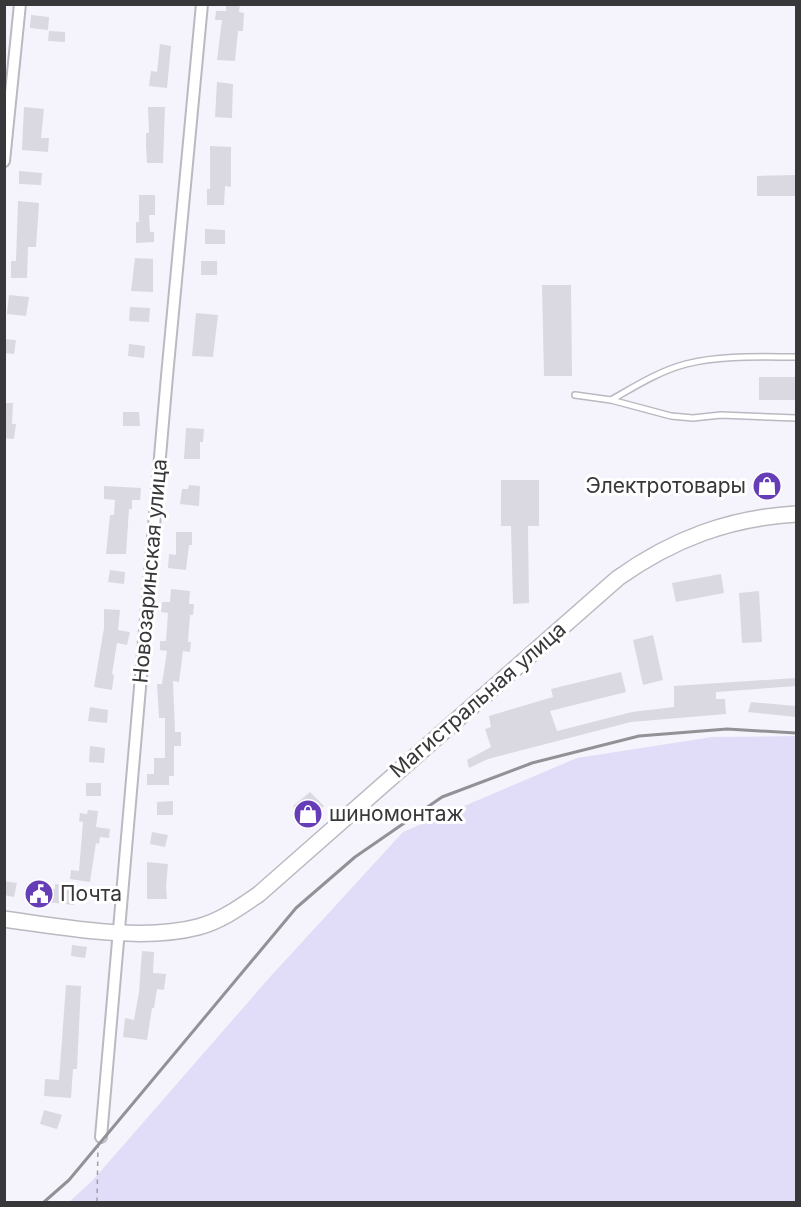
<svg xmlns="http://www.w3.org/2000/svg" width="801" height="1207" viewBox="0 0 801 1207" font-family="Inter,sans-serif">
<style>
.green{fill:#e1ddf8}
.building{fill:#dad8e0}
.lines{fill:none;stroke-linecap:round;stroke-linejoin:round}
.service-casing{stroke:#bab9c1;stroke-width:8}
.minor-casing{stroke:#bab9c1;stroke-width:14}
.secondary-casing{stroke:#bab9c1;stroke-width:18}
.path{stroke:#a09fa5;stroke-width:1.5;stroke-dasharray:4.5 4.5;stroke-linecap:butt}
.service{stroke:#fff;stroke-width:5}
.minor{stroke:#fff;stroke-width:10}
.secondary{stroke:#fff;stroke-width:15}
.rail{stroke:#929196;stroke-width:3}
.labels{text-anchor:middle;stroke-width:6;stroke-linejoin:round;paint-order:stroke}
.poi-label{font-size:21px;fill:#38373a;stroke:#fff;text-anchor:start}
.street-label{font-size:21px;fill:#38373a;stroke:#fff}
</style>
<rect width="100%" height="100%" fill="#f5f4fc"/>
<path class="green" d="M796,736V1202H69L93,1180L270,977L403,832L577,758L712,737Z"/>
<path class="building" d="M226,4H240L239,12L244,13L243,31H238L235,61L217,60L222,20H215L216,11H226Z
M31,15L49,17L48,30L30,28Z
M49,31L65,32V42L48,41Z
M160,44L171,46L167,88L149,86L151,71L157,72Z
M217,82L233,84L232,118L215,117Z
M24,107L44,109L41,138H49L48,152L22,150Z
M148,107H165L163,163H147L146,145V133H149Z
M210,146L231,147V187L225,186L224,205H207V189H210Z
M19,171L42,173L41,185L19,184Z
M796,175V196H757V176Z
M139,195H155V215H149L150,232H154V242L136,243V222H139Z
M18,201L39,203L36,247H28L27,278H11V261H16Z
M205,229L225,230V244H205Z
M135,258L153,259V292L131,291Z
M201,261H217V275H201Z
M542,285H571L572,376H544Z
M9,295L29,297L26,316L7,314Z
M130,307L150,308L149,322L129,321Z
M196,313L218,315L213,357L192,356Z
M4,339L16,340L14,354L4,353Z
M129,344L145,346L144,358L128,356Z
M759,377H796V400H759Z
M4,403H13L12,424H16L14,439L4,438Z
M123,412H139L140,426H123Z
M186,428L204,429L203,442H200V459H184Z
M501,480H539V526H528L529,603L513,604L511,526H501Z
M189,485L200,486L199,506L180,504L182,489H188Z
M104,486L141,488L140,500H132V509H129L126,554H106L110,515H114L115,500L104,499Z
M176,532H192V545H189L186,570L168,568L169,554L176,555Z
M110,570L125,572L124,584L108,582Z
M721,574L724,593L676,602L672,583Z
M171,589L190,591L189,604H194L193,615H190L188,642H191L190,652L183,651L179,682L173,681L175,732H181V746H174V776H169V785H147V774H154V758H165V718H159L157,684H162L167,651L160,650V641H166L168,613L161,612L162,602H170Z
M759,591L762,642L742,643L739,593Z
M104,609L120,610L118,630L130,632L127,645L117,643L112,674L114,675L112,690L94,687L104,628Z
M653,635L663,680L643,685L633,640Z
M621,672L626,692L550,711L557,731L632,712L674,707V686L796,678V686L716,692V699H725L726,714L631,722L488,759L469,768L467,760L491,747L485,729L491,727L489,716L553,697L551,689Z
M751,702L796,706V717L748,712Z
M90,707L108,710L107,723L88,721Z
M90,746L105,748L104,763L89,762Z
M86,783H101V796H86Z
M310,792L324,806L307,822L293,806Z
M173,801V815H157V802Z
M88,810L98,811L96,827L110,829L109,838L100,837L99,844L96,843L90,882L70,879L71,870L79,871L83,822L79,821L80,813L87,814Z
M152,832L168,835L165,847L150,844Z
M147,862L168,864L166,886L167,899H147Z
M4,881L17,883L14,897L4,895Z
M32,884L55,889V884L76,886L74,905L47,902L46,904L28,899Z
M72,945L87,947L85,958L71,956Z
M142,951L154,952L153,973L166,974L164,990L157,989L154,1008H152L147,1040L123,1037L125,1018L134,1020L139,992Z
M66,985L81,986L77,1069H73L71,1098L44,1096L45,1079L59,1080Z
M44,1110L62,1115L57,1129L40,1124Z"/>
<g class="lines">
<g class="service-casing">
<path id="service" d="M575,395L611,400L671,416L693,418L721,415L796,418
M611,400C634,387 659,371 686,364C721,355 761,357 796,357"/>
</g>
<g class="minor-casing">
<path id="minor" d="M4,161L20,4
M101,1137L167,376L202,4"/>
</g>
<g class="secondary-casing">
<path id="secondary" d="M4,919C63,927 141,942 198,927C221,921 240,907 259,894L618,578C673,539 729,518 796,514"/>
</g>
<path class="path" d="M97,1202L98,1146"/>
<use href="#service" class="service"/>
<use href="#minor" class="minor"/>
<use href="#secondary" class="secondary"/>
<path class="rail" d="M44,1202L69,1180L296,908L355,857L442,797L532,763L639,736L727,729L796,733"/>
</g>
<defs>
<g id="shop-disc" transform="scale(1.5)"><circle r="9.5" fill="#653db6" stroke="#fff"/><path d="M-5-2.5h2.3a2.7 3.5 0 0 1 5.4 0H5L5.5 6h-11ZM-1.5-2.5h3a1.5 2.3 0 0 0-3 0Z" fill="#fff"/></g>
<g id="civic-disc" transform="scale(1.5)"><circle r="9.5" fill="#653db6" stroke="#fff"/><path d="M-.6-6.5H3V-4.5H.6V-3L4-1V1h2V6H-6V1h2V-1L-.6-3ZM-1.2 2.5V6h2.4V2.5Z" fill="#fff"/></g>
</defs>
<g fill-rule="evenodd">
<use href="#shop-disc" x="767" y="486"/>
<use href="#shop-disc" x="308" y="814"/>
<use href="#civic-disc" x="39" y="894"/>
</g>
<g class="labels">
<g class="poi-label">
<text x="746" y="493" text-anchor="end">Электротовары</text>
<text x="329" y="821">шиномонтаж</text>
<text x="60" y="901">Почта</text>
</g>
<g class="street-label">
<text transform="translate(150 571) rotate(-85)" y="7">Новозаринская улица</text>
<text transform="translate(478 700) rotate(-41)" y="7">Магистральная улица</text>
</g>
</g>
<rect width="801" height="1207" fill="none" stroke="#38373a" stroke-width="12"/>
</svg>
